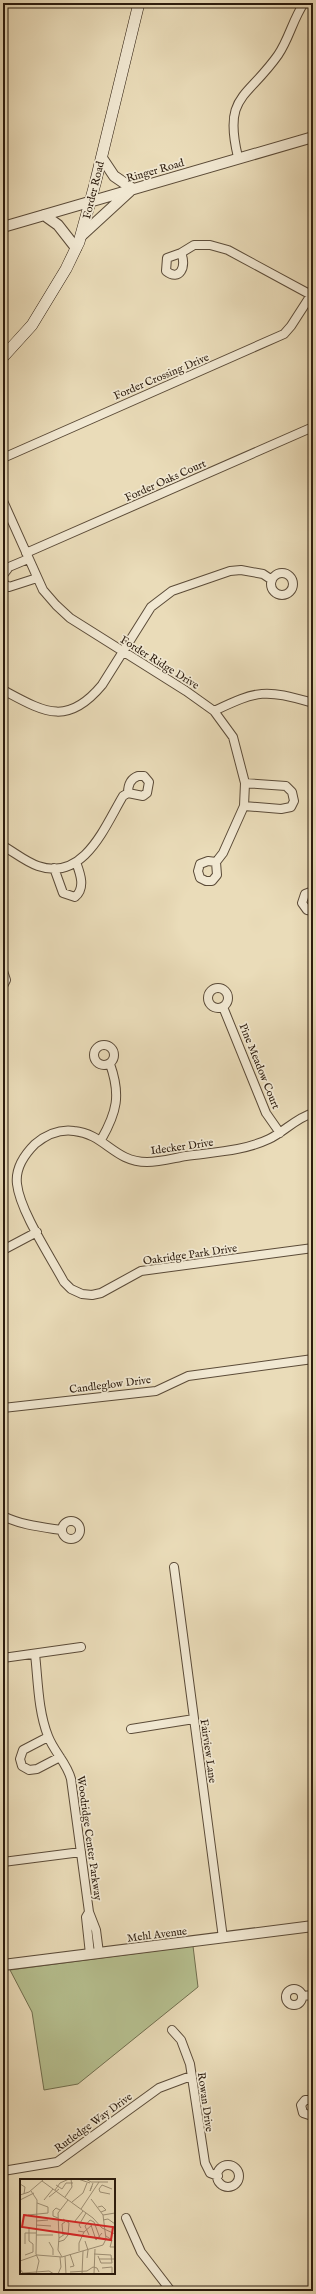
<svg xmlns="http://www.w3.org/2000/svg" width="316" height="2294" viewBox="0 0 316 2294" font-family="'IM FELL English',serif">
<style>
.green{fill:#b6c090;stroke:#706e4e}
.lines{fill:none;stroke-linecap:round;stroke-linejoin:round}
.minor-casing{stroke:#5b4b38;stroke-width:10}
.tertiary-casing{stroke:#5b4b38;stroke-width:12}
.secondary-casing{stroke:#2b1b0d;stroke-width:12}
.minor{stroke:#f1e8d2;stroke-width:8}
.tertiary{stroke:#f1e8d2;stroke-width:10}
.secondary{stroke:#f1e8d2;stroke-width:11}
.labels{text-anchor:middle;stroke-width:3.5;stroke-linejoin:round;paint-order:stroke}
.street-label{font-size:11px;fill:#2b1b0d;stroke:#f1e8d2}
.inset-road{fill:none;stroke:#9e8f74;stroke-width:1}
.view{fill:#d62828;fill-opacity:0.15;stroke:#d62828;stroke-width:2}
.inset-edge{fill:none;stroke:#2b1b0d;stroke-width:2}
</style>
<rect width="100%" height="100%" fill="#eadcb9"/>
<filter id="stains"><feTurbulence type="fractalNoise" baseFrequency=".005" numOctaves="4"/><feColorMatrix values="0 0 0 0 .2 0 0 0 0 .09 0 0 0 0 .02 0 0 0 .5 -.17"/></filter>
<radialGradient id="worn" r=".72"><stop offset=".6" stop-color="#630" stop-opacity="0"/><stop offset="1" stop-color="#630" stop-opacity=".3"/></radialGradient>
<path class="green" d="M193,1946L198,1987L78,2084L44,2090L32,2012L10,1970Z"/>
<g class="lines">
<g class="minor-casing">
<path id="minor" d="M238,157C223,95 247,99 278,55C289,39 293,19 304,3
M181,253C187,266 180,282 166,271L167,258L181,253L194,245H210L228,250L313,296
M3,458L284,334L291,326L311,295
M3,501L43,590L56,605L70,618L186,691L214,711L233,737L245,783L244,806L223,853L216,862L217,875L212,881H206L200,878L198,871L200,864L208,861L216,862
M26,553L313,427
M271 584a11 11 0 1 1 22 0a11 11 0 1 1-22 0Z
M3,575L9,567L28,559
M3,580L4,584L9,587L37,578
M3,690C44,712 67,727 102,685L151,607L172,591L230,571L241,570L263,574L272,580
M214,711C258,690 265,689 313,703
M138,776H144L149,782L147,793L143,796L128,793C128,785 130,779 138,776Z
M244,806L281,809L291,807L294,801L292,792L286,786L245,783
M3,846C14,852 26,862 38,866C84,882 105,826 123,796L128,793
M54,868L63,893L75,897C86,888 80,873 76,862
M313,891L305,894L302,903L307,910L313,911
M3,971L6,980L3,986
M208 998a10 10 0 1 1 20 0a10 10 0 1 1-20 0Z
M223,1007L266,1113L280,1133
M94 1055a10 10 0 1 1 20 0a10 10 0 1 1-20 0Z
M313,1113C296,1118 284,1132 269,1139C244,1151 214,1152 186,1156C174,1158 160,1162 147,1162C114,1162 105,1134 74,1131C60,1129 46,1135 35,1144C25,1154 15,1168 17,1184C20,1211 50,1256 64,1282L71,1289L82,1294L92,1295L101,1293L141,1271L313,1248
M101,1140C117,1112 121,1095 110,1064
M3,1250L37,1232
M3,1408L156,1391L188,1376L313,1359
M3,1516C21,1525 41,1527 61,1530
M62 1530a9 9 0 1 1 18 0a9 9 0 1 1-18 0Z
M174,1567L223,1938
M35,1654C38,1680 38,1711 48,1736C54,1752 67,1763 71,1779L89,1912L96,1930L99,1953
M3,1658L81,1647
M131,1729L194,1719
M48,1737L23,1750L20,1759L22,1766L29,1770L37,1769L60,1757
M3,1862L81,1852
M89,1912L86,1917L90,1954
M286 1997a8 8 0 1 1 16 0a8 8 0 1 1-16 0Z
M302,1996L313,1995
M172,2030L181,2040L190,2064L205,2163L210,2173L218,2176
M313,2100H305L301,2105L303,2113L309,2115L313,2114
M217 2176a11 11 0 1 1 22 0a11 11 0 1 1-22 0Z
M3,2171L57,2162L159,2088L191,2076
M126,2218L141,2252L171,2291"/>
</g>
<g class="tertiary-casing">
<path id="tertiary" d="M102,158L114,176L133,189
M44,215L58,225L76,248
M3,227L313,137
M81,236L130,191
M3,1965L313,1926"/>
</g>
<g class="secondary-casing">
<path id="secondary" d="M3,357L32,325L66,269L79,242L95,184L139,3"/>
</g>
<use href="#minor" class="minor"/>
<use href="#tertiary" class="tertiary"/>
<use href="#secondary" class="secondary"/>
</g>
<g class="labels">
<g class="street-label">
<text transform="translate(155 170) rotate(-16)" y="4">Ringer Road</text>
<text transform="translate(93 190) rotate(-76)" y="4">Forder Road</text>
<text transform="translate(161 376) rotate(-23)" y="4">Forder Crossing Drive</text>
<text transform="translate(165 480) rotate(-24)" y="4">Forder Oaks Court</text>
<text transform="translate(160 662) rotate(32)" y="4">Forder Ridge Drive</text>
<text transform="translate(260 1066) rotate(68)" y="4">Pine Meadow Court</text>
<text transform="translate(182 1146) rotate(-8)" y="4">Idecker Drive</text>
<text transform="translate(190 1254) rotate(-8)" y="4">Oakridge Park Drive</text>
<text transform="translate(110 1384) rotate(-7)" y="4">Candleglow Drive</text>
<text transform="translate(209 1751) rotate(82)" y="4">Fairview Lane</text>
<text transform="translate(90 1838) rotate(82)" y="4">Woodridge Center Parkway</text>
<text transform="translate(157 1934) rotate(-7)" y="4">Mehl Avenue</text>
<text transform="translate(206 2102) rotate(82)" y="4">Rowan Drive</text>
<text transform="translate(93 2122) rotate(-36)" y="4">Rutledge Way Drive</text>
</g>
</g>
<g transform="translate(20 2179)">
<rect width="95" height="95" fill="#eadcb9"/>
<path class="inset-road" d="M58,0L70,4M66,0L71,3H88M22,2L73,39L82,49L95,55M0,5L5,8L4,15M36,6L42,10L46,4H53M72,7L70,12L73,4M35,11L40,4L49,0M11,12L17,21L16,75L19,82L16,95M90,15L80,13L79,10L82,6L92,10M0,16L9,13L23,1M29,18L39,10M45,18L52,8L51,0M0,21L14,14M24,21L33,10M52,23L63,14L67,4M78,28L82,27L86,31L81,33M61,30L79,3M8,36L28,34V28L17,24M83,36L95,34M38,39L33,37V32L36,29L40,31M83,41L88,40L95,45M16,42L28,41M55,42L63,32M16,46L31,47M71,46L76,61L82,54M61,49L59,46L66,34M58,52L64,53L72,46M16,56H33M43,56L42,45L45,43M69,56L65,47L70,41L74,43L80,59M86,57L92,61L90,68H95M39,59L38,34L48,21M65,62L68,71L67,79M29,63L33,70V76M38,63L44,61L48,56L49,44L43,40M5,65V54H16M59,72V64L64,53M74,75L91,76L92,84H81L78,77M5,76L13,73V65L9,62V49M45,77L46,95M42,78L38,71L39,59L45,55L56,56M79,80H95M0,82L17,76L42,78L83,66L86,60L83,36L71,20M50,88L54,87L50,75M82,89L92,88V95M0,90L3,94L29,92L34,95M50,93L67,92L73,88L77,89L79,93M38,95L41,88L40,78M62,95L63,72M74,95L75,70"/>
<path class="view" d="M4,36L93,48L91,61L2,48Z"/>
<rect width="95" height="95" class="inset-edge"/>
</g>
<rect width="316" height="2294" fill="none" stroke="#eadcb9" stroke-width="16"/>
<rect x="4" y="4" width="308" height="2286" fill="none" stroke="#2b1b0d" stroke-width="2"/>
<rect x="8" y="8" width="300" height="2278" fill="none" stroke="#2b1b0d"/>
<rect width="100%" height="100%" filter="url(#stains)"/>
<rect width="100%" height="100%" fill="url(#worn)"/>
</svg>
